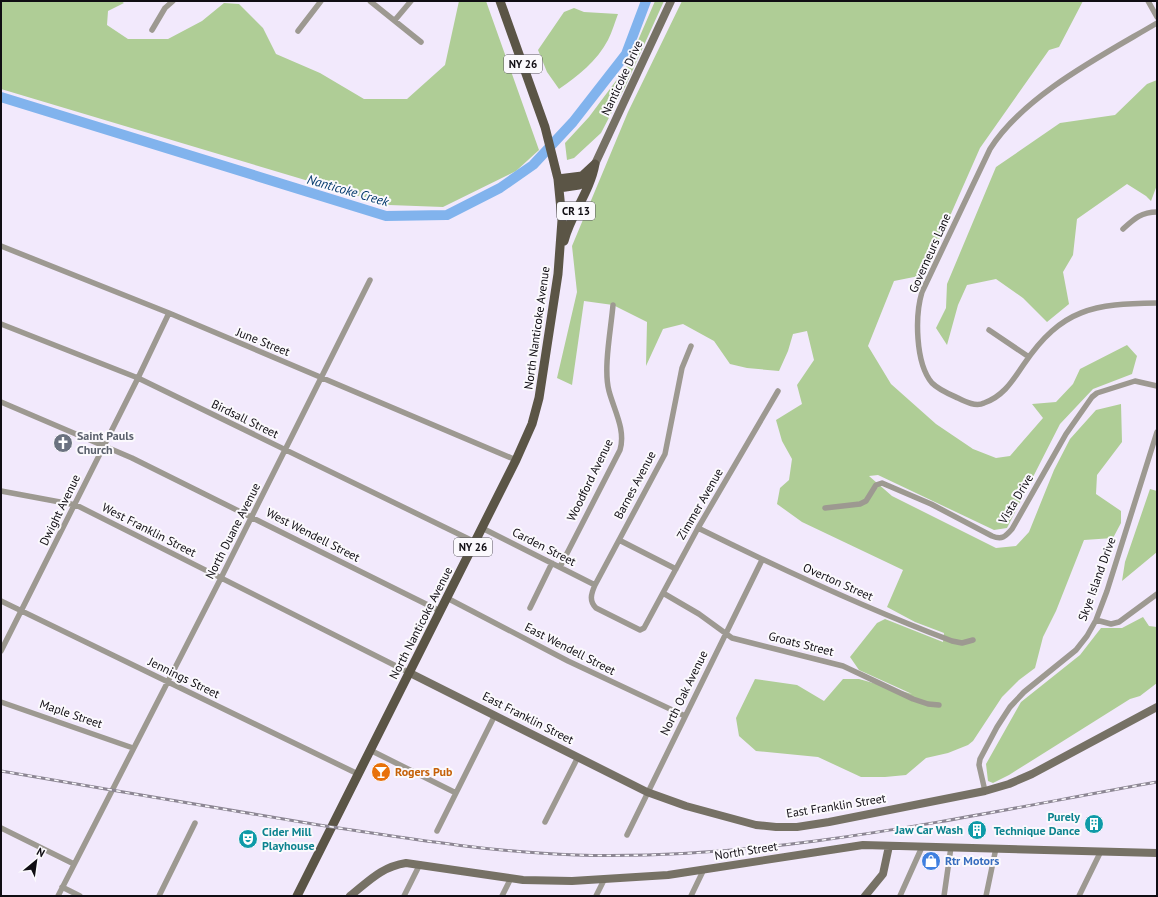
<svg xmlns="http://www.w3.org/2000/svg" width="1158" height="897" viewBox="0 0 1158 897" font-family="'PT Sans',sans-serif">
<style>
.green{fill:#afcd96}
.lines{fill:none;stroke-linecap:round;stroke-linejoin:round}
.river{stroke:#81b3ed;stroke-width:10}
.street{stroke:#9d9991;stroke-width:5.5}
.secondary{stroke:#767165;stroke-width:8}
.primary{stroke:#5b5546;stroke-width:9}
.rail-casing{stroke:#8c8693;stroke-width:3}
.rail{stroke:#fbf9fd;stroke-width:1.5;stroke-dasharray:4.5;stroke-linecap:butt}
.labels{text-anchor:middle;stroke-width:4;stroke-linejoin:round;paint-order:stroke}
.shield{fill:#fbf9fd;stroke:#565459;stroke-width:1}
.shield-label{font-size:11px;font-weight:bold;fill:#100d13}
.street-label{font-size:12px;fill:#100d13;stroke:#fbf9fd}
.worship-label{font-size:12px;font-weight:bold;fill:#5b616d;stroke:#fbf9fd;text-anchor:start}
.food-label{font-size:12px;font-weight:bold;fill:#c56008;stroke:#fbf9fd;text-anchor:start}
.culture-label{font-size:12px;font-weight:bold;fill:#0d838f;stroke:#fbf9fd;text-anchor:end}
.shop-label{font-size:12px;font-weight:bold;fill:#366cbe;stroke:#fbf9fd;text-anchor:start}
.water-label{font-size:13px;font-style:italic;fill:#00376b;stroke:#fbf9fd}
</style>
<rect width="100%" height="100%" fill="#f2e9fc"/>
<path class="green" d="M1,1H121L124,3L108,11L107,25L128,39H168L202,21L224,3L239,4L263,28L276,54L320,73L364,99H407L445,65L459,1H486L539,150L516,171L443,207L389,205L1,89Z
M655,1H664L625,87L601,133L574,158L567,160L565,143L589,117L627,66Z
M682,1H1083L1059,47L1049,50L980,148L924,275L894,281L868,346L891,384L936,424L973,449L996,458L1010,456L1043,418L1032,404L1056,402L1073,384L1080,369L1127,345L1137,356L1132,374L1093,389L1060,424L1007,528L994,530L878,475L869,476L892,496L996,548L1016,546L1029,532L1054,470L1070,439L1096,410L1121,404L1122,442L1097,475L1096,494L1121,511V523L1113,538L1084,540L1056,611L1043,637L1035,668L1019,680L1002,697L973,741L968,745L948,753L926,758L906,775L885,777H861L818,757L756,751L739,736L736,718L755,679L797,685L824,701L843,679H859L912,694L859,670L850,657L877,623L885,619L943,642L944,633L915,622L887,607L903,570L802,522L777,504L780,488L789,480L792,459L782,441L776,420L802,404L797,385L814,360L807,331L793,334L788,351L779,371L747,368L730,364L714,341L683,324L663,329L646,366L647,322L613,305L584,301L572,385L557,378L577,292L572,246L628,112Z
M574,8L584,12L618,14C615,22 612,32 608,40C597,61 578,76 559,89L547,72L538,50L564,12Z
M1157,80V185L1151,201L1146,196L1127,184L1077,219L1073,255L1063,272L1069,304L1047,322L1023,298L996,279L967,285L958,305L947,345L936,328L946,308L947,284L996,167L1060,123L1115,115L1147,84Z
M1150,489L1157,491V552L1122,581L1125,562Z
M1143,617L1149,626L1157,627V683L1140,696L1130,699L1009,775L993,783L988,781L986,764L1021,702L1080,655L1101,628H1122Z"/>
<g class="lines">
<path class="river" d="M1,97L386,216L447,215L500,188L533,165L573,122L626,54L646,1"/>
<path class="street" d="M370,1L421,42
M1148,1L1157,17
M395,20L411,1
M1157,23C1103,55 1024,95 990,149L922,292C915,315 915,363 932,383C939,390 949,394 958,398C966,402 976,407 984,403C1004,396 1013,380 1024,364C1062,308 1094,304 1157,303
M152,30L165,8L173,1
M298,31L321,1
M1123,229C1134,219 1141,212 1157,212
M1,246L169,313L516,460
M1,324L138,378L475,542
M989,330L1029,357
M691,346L682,368L665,454L595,585C591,594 589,601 596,608L640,630L644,628L698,528L778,391
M1,402L132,458L440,611
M1,491L76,505L410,673
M825,508L860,504L866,501L876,485L882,483L931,504L992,536C1002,540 1005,537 1012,529L1066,434L1092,397L1097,393L1135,381L1157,386
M482,528L595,585
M698,528C781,569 865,608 952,641L962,643L973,640
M619,540L676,569
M560,567L620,450C626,430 614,410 609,391C603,369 611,329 613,305
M663,593L699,614L732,638L843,666L913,699L928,704L939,705
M447,598L568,661L685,716
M1,601L358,774
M530,608L552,563
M1096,620L1111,624L1119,622L1157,594
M1,651L138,378L169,313
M1,702L133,748
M370,750L456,793
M985,791L979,765L980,759L997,727L1010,707L1024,692L1076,650L1087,636L1096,620L1107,591L1157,432
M545,822L578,757
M1,828L74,864
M437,831L495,715
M627,835L762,560
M62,887L80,896
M58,896L221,578L370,280
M159,896L195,823
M404,896L420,864
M502,896L511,878
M596,896L604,880
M691,896L704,869
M900,896L922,847
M944,896L951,847
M986,896L996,848
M1079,896L1101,851"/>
<path class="secondary" d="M595,164L671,1
M410,673L647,792L686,806L756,825L776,827H797L829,822L985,791L1009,784L1032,774L1157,707
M350,896C369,881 381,867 406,863L523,880L572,881L668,875L863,845L1157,853
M865,896L883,874L889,846"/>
<path class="primary" d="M558,179L582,176L595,164
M559,188L579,185L591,178
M564,241C571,214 590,192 595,164
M297,896L516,460L532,424L539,398L558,274L562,220L558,179L545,127L500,1"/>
<g class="rail-casing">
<path id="rail" d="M1,771C107,789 213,808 319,825C405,838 489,852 576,855C772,861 965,816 1157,782"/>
</g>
<use href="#rail" class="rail"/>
</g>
<defs>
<g id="church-disc" transform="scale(1)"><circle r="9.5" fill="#6b7280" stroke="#fbf9fd"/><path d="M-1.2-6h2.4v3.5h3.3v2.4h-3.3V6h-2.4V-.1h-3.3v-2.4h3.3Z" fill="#fff"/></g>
<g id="bar-disc" transform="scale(1)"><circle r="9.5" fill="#e8710a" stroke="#fbf9fd"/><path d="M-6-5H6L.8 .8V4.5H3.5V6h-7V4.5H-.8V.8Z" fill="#fff"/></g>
<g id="building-disc" transform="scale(1)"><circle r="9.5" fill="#0f9aa8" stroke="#fbf9fd"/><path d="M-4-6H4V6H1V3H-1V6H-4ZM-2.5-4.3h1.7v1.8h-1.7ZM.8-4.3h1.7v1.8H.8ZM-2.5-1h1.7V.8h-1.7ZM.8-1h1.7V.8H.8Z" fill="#fff"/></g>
<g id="theatre-disc" transform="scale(1)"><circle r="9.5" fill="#0f9aa8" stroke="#fbf9fd"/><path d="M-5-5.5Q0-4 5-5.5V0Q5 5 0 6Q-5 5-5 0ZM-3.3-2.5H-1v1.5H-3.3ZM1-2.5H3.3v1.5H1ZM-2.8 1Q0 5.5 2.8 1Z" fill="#fff"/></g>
<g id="shop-disc" transform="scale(1)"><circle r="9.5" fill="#3f7fe0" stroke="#fbf9fd"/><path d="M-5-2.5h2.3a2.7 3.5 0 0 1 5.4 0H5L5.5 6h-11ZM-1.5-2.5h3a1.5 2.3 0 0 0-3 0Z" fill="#fff"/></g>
</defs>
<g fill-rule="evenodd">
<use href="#church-disc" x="63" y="443"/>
<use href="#bar-disc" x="381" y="772"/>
<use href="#building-disc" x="1094" y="824"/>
<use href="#building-disc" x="977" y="830"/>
<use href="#theatre-disc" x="248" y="839"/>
<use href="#shop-disc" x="931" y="861"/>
</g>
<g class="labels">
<g class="shield">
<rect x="504" y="55" width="38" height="18" rx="3"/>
<rect x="557" y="202" width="38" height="18" rx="3"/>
<rect x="454" y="538" width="38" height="18" rx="3"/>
</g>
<g class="shield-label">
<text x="523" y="68">NY 26</text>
<text x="576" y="215">CR 13</text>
<text x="473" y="551">NY 26</text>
</g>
<g class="street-label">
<text transform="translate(622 78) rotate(-65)" y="4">Nanticoke Drive</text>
<text transform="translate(930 253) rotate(-66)" y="4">Governeurs Lane</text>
<text transform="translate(537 328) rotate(-82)" y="4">North Nanticoke Avenue</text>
<text transform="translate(263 342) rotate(22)" y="4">June Street</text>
<text transform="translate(245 419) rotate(26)" y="4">Birdsall Street</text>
<text transform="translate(590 480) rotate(-64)" y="4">Woodford Avenue</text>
<text transform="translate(635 485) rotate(-62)" y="4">Barnes Avenue</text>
<text transform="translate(1016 499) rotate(-59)" y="4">Vista Drive</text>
<text transform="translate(700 504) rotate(-60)" y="4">Zimmer Avenue</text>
<text transform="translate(60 510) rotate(-64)" y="4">Dwight Avenue</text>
<text transform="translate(149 530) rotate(27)" y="4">West Franklin Street</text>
<text transform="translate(233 531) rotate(-63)" y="4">North Duane Avenue</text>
<text transform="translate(313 535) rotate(27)" y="4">West Wendell Street</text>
<text transform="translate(544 547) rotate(27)" y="4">Carden Street</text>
<text transform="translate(1097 579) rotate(-70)" y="4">Skye Island Drive</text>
<text transform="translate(838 582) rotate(24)" y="4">Overton Street</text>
<text transform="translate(421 623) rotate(-63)" y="4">North Nanticoke Avenue</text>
<text transform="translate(801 644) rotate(14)" y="4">Groats Street</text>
<text transform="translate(570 649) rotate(27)" y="4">East Wendell Street</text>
<text transform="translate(184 678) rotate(26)" y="4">Jennings Street</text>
<text transform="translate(684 693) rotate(-64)" y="4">North Oak Avenue</text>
<text transform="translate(71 714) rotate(19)" y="4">Maple Street</text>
<text transform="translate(528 718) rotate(27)" y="4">East Franklin Street</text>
<text transform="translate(836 806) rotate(-9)" y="4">East Franklin Street</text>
<text transform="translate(746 851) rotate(-9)" y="4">North Street</text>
</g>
<g class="worship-label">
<text x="77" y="440">Saint Pauls<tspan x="77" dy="14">Church</tspan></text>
</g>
<g class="food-label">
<text x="395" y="776">Rogers Pub</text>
</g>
<g class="culture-label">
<text x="1080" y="821">Purely<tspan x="1080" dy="14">Technique Dance</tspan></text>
<text x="963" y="834">Jaw Car Wash</text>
<text x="262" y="836" text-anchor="start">Cider Mill<tspan x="262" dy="14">Playhouse</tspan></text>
</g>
<g class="shop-label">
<text x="945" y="865">Rtr Motors</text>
</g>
<g class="water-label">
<text transform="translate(348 190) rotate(16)" y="5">Nanticoke Creek</text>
</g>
</g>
<rect width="1158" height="897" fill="none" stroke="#100d13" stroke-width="4"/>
<g transform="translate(36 861) rotate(29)" stroke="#fbf9fd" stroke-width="3" paint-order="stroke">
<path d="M0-3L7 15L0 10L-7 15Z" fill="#100d13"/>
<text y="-6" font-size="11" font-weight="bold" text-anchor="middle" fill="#100d13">N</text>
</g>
</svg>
